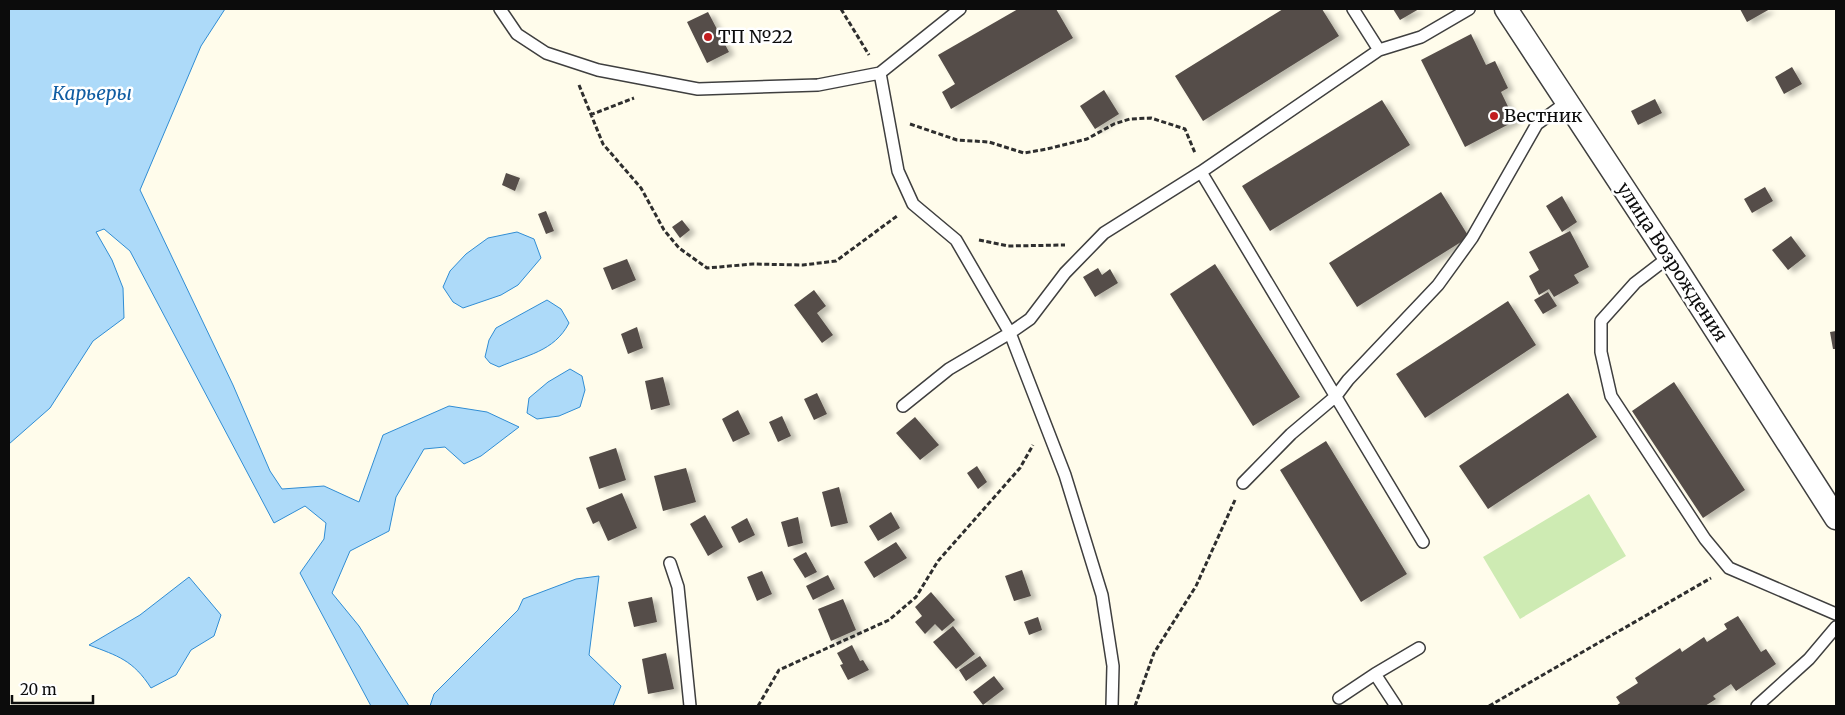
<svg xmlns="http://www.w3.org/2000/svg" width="1845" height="715" viewBox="0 0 1845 715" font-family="Merriweather,serif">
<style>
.green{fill:#ceebb3}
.water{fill:#addaf9;stroke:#308dd4}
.building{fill:#554d48;filter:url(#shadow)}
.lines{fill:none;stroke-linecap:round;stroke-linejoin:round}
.lane-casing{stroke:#3f3f3f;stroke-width:14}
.street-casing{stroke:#3f3f3f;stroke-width:25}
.path{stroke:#2e2e2e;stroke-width:3;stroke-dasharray:5 2.5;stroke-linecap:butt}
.lane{stroke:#fff;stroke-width:11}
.street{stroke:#fff;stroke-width:22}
.poi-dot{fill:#c21e20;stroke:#fff;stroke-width:2}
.labels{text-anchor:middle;stroke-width:5;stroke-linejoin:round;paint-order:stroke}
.poi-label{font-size:18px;fill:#0c0c0c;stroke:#fff;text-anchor:start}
.street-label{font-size:18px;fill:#0c0c0c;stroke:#fff}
.water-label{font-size:19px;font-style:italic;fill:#105da3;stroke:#fff}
</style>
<defs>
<filter id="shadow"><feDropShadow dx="5.5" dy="3" stdDeviation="2.5" flood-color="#0004"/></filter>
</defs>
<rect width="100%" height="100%" fill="#fffceb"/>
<path class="green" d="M1589,494L1626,556L1520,619L1483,557Z"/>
<path class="water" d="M9,9H225L201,46L140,190L233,385L270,471L282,489L324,486L359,502L383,435L449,406L487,412L519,427L481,456L464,464L445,447L424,449L396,497L389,531L350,551L332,593L359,626L409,706H371L300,573L324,539L326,523L305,506L274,523L130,251L104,229L96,232L112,260L123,288L124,318L93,341L50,408L9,444Z
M517,232L534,239L541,258L518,285L501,295L463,308L453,302L443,287L450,271L466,254L488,238Z
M547,300L561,309L569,323C554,352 526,355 499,367L490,363L485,357L489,340L496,328Z
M570,369L582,376L585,390L580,407L559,416L537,419L527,413L529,398L548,382Z
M599,576L589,655L621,686L613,706H430L434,694L518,610L523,599L576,579Z
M189,577L221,615L214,636L191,650L176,675L151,688C133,660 118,656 89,645L140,615Z"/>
<path class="building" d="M1018,9H1056L1073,38L951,109L942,92L955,84L938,55Z
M1283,9H1322L1339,36L1203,121L1175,76Z
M1393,9H1419L1400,20Z
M1740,9H1770L1747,22Z
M708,12L729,52L707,63L687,22Z
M1471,34L1486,65L1495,61L1508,88L1501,92L1515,121L1465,147L1421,60Z
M1792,67L1802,84L1784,94L1775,77Z
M1104,90L1119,114L1095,129L1080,106Z
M1655,99L1662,113L1638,125L1631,111Z
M1382,100L1410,145L1270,231L1242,186Z
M506,173L520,178L515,191L502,185Z
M1765,187L1773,201L1752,213L1744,199Z
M1441,192L1469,237L1357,307L1329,263Z
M1562,196L1577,222L1562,232L1546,206Z
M546,211L554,231L546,234L538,214Z
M682,220L690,230L680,238L672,227Z
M1570,231L1589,267L1574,275L1579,283L1554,297L1549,289L1539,295L1529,276L1539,270L1529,252Z
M1791,236L1806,256L1788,270L1772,250Z
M627,259L636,280L612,290L603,268Z
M1215,264L1300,397L1253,426L1170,294Z
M1098,268L1102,275L1110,269L1118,283L1095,297L1083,277Z
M814,290L826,306L817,313L833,335L822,343L794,305Z
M1548,292L1557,306L1543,314L1534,300Z
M1508,301L1536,345L1425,418L1396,374Z
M637,327L643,348L628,354L621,334Z
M1836,331V349H1833L1830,332Z
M663,377L670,405L651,410L645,381Z
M1674,382L1745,490L1703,518L1632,411Z
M817,393L827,414L814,420L804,399Z
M1568,393L1597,437L1488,509L1459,466Z
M738,410L750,434L733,442L722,419Z
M782,416L791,436L778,442L769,422Z
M915,417L939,445L920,460L896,433Z
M1326,441L1407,574L1361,602L1280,470Z
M616,448L626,480L599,489L589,457Z
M977,466L987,482L978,489L967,473Z
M686,468L696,502L663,511L654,476Z
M839,487L848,523L831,527L822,492Z
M622,493L637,528L608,541L599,521L593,524L586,508Z
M891,512L900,528L878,541L869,526Z
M705,515L723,547L708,556L690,524Z
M798,517L803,543L788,547L781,522Z
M747,518L755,535L739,543L731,527Z
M896,542L907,558L874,578L864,562Z
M806,552L817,572L805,578L793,559Z
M1022,570L1031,596L1014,601L1005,576Z
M762,571L772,594L757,601L747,577Z
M828,575L835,589L813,600L806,586Z
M931,592L955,620L942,631L935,624L925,634L915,622L922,616L915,607Z
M652,597L657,622L634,627L628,602Z
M843,599L856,630L831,641L818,609Z
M1738,616L1761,652L1766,649L1776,664L1736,691L1731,684L1713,696L1716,699L1705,706L1700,705L1698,706H1616L1620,703L1616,697L1638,683L1635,678L1680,648L1682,652L1704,637L1707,642L1727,629L1724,624Z
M1038,617L1042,630L1029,635L1024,622Z
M953,626L975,654L956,669L933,642Z
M852,645L860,661L863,660L869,670L848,680L840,665L843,664L837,653Z
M666,653L674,689L648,694L642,659Z
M980,656L987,666L966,681L959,670Z
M994,676L1004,689L983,705L973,692Z"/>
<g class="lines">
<g class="lane-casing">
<path id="lane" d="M500,9L517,34L546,53L598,70L698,89L818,85L880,73
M960,9L880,73L898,171L913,204L956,240L1010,333L1065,475L1102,595L1113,666L1112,706
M1353,9L1379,50
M1669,257L1635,283L1601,321V352L1611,396L1705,539L1729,568L1836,614
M903,406L949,369L1010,333L1030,319L1065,273L1104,233L1201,172
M1243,483L1291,434L1336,396L1348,380L1438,285L1472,238L1537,124L1567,102
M1423,542L1201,172L1379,50L1421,37L1469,9
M670,563L678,587L690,706
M1339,698L1375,674
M1396,706L1375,674L1419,648
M1757,706L1809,659L1836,627"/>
</g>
<g class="street-casing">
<path id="street" d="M1506,9L1669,257L1836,518"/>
</g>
<path class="path" d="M841,9L869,55
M579,85L603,144L641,188L664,230L679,248L707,268L753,264L803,265L836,261L897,216
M590,115L634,98
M910,124L957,140L989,142L1024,153L1047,149L1087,139L1114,124L1130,119L1151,118L1185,129L1195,153
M979,240L1008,246L1065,245
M758,706L779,670L889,620L916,597L938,561L1020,468L1033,445
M1135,706L1154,653L1196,586L1235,500
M1489,706L1711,578"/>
<use href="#lane" class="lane"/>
<use href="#street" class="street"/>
</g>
<g class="poi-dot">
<circle cx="708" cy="37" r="5"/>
<circle cx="1494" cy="116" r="5"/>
</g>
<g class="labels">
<g class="poi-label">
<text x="718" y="43">ТП №22</text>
<text x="1504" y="122">Вестник</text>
</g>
<g class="street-label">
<text transform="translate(1672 262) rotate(57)" y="6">улица Возрождения</text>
</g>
<g class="water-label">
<text x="92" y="100">Карьеры</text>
</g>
</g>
<rect width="1845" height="715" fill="none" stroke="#0c0c0c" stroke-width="20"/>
<path d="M12 695v8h81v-8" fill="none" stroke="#0c0c0c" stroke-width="2.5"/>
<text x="20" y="695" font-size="15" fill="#0c0c0c" stroke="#ffffff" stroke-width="4" paint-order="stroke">20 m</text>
</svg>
